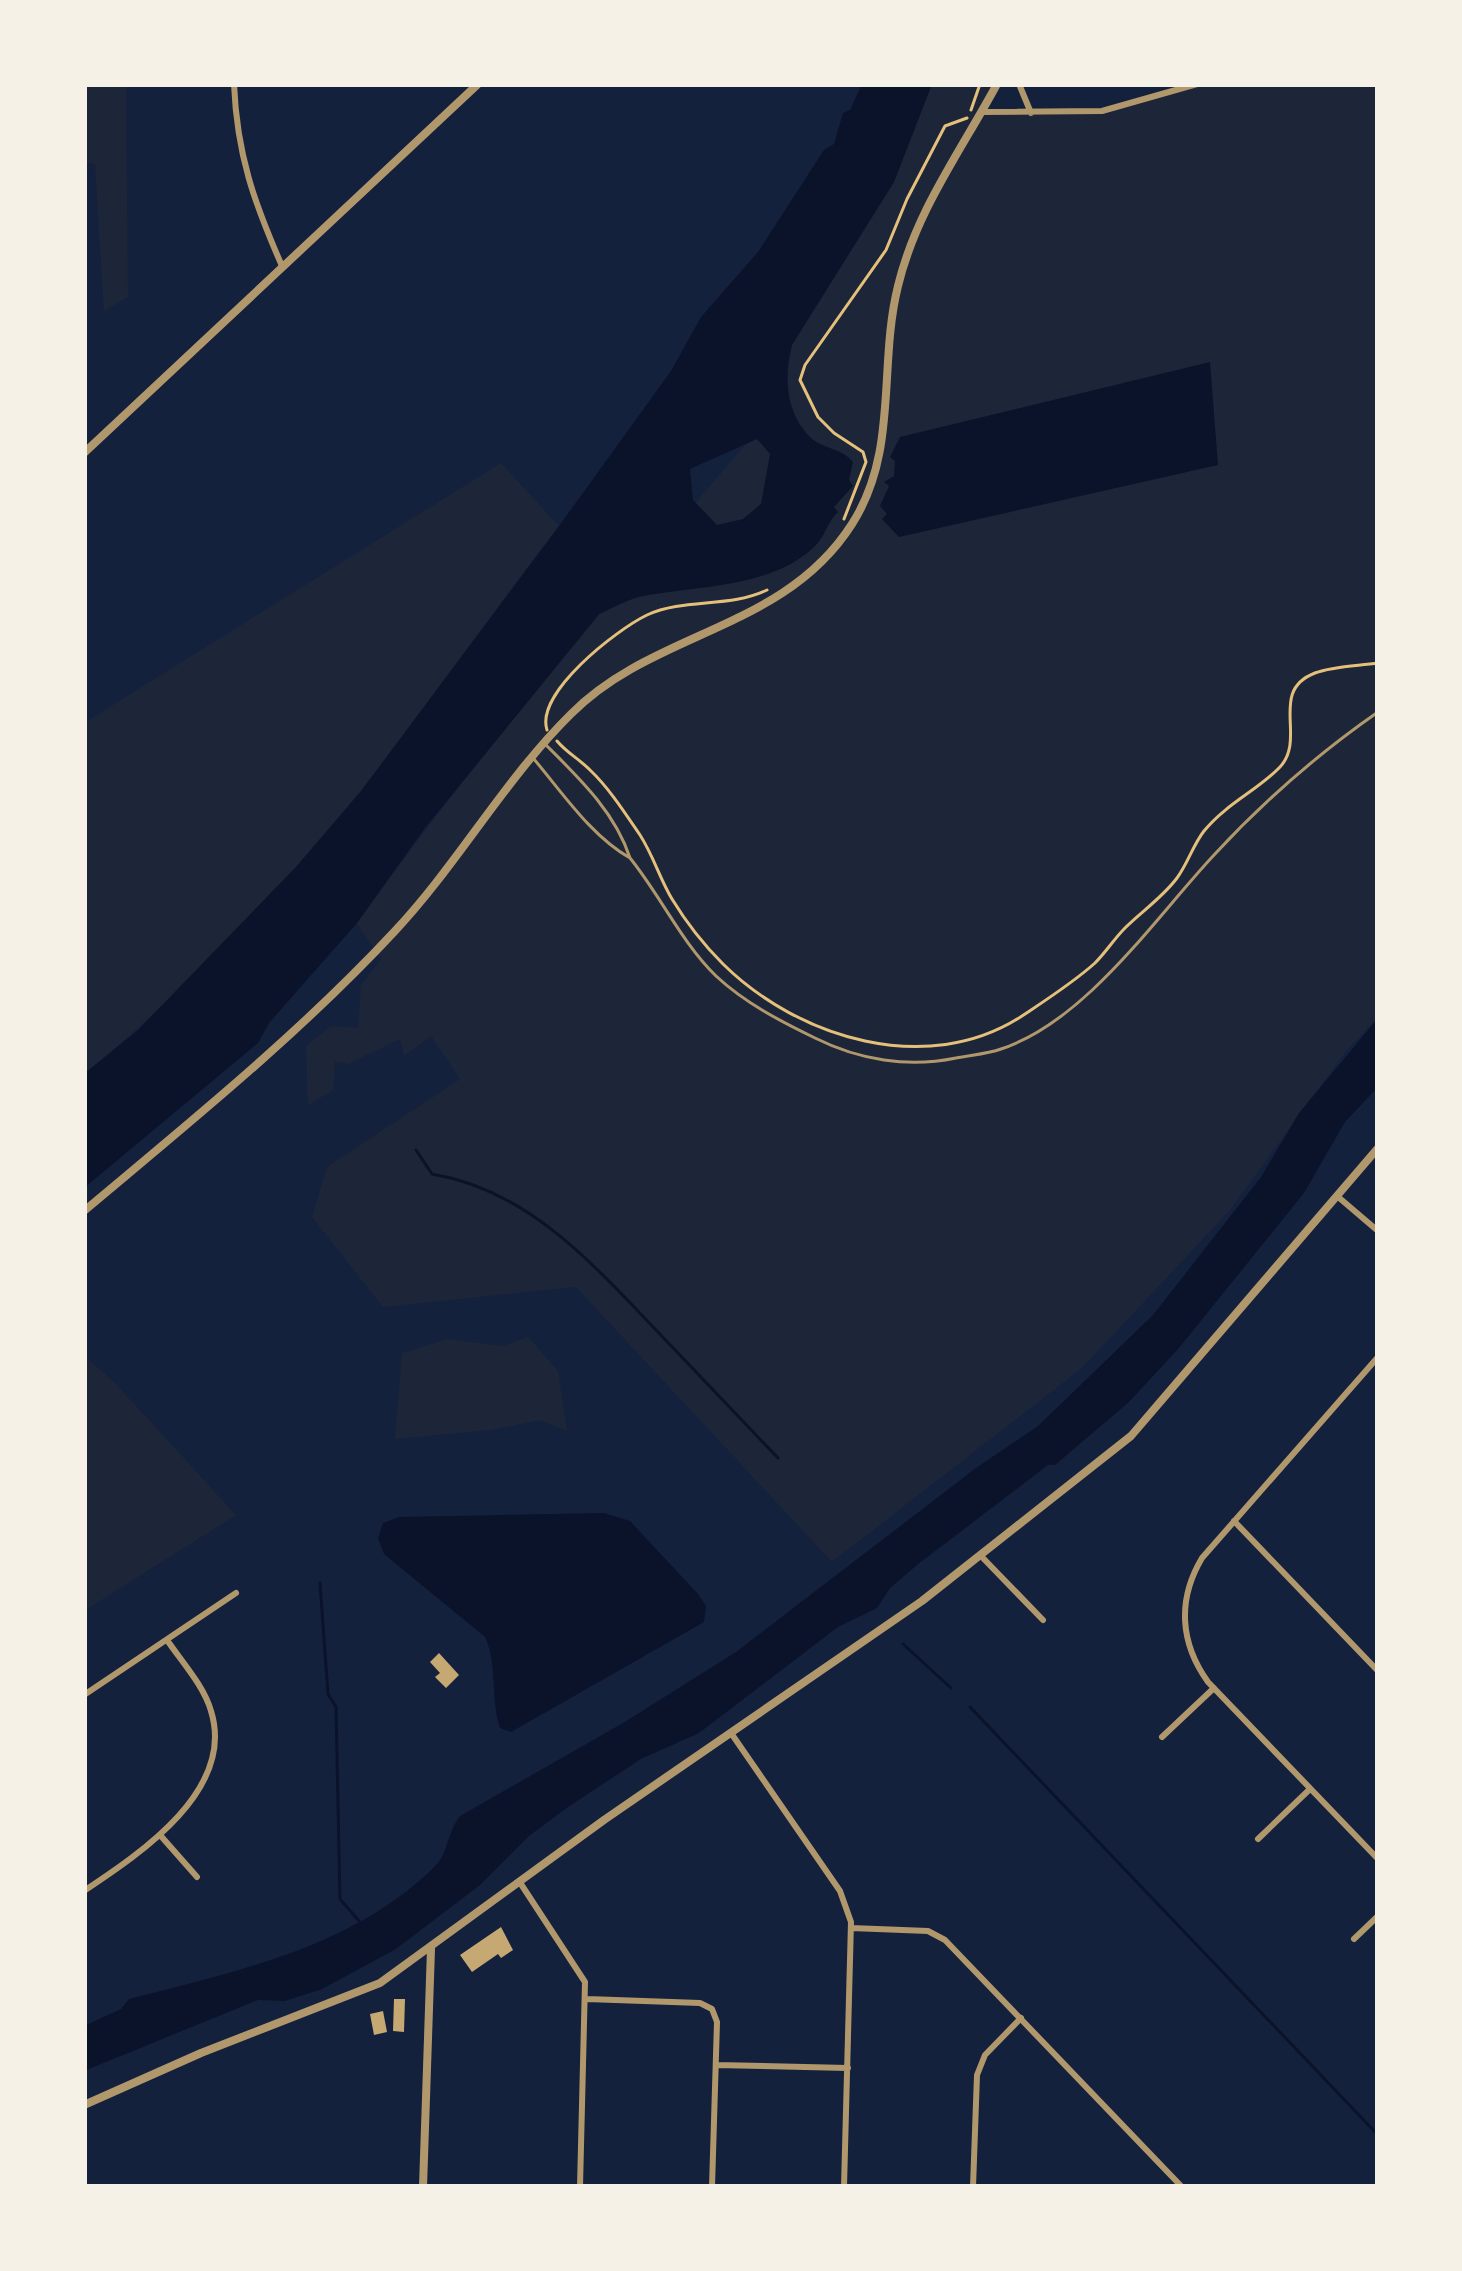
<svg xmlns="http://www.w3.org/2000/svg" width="1462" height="2271" viewBox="0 0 1462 2271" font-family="'Sofia Sans Condensed',sans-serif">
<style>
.green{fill:#1d2539}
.water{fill:#0b132b;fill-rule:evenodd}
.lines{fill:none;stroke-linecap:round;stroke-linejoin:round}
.stream{stroke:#0b132b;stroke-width:3}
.building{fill:#c6a872}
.path{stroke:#e5c07b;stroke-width:3}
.service{stroke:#b1986c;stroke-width:3}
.minor{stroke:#b1986c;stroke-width:6}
.tertiary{stroke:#b1986c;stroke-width:8}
</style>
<rect width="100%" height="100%" fill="#14213d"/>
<path class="green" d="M84,84H126L128,297L104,311L95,164L84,162Z
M932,84H996L983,111H1102L1197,84H1378V1017L1346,1051L1230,1210L1082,1368L832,1562L576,1287L383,1307L312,1217L327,1167L460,1079L431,1036L404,1056L400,1039L348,1064L335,1062L333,1090L308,1105L306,1046L331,1026L358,1028L361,985L381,959L357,923C489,738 639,568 787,397L785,375L792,345L894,182Z
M501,463L559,526C491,613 429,705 360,792C283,888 180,996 84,1074V723Z
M528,1337L558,1371L567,1431L540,1420L490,1430L395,1439L402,1353L448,1339L502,1346Z
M84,1355L115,1383L236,1515L84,1611Z"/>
<path class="water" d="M862,84H932L894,182L792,345C784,377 785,412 811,438C823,449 842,448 853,462L849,480L853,486L834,507L838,512C827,522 826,536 813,548C770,588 696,586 643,596C628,599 613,608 599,614L425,828L357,923L269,1023L258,1043L84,1188V1074L138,1030L295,868L361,791L559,526L671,371L701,317L758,252L824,150L834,144L843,113L850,110ZM757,439L770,454L761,504L743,519L717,525L693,500L690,469Z
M1210,362L1218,465L899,537L882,519L887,514L880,506L889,486L884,482L894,476L895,461L890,457L900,437Z
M1378,1018V1087L1345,1122L1304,1193L1179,1348L1129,1402L1055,1465H1048L917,1565L890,1588L877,1608L838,1627L699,1733L641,1759L568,1807L529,1836L480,1885L396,1949L322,1989L285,2001L258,2000L84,2071V2026L121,2009L129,1999C237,1971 356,1947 437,1864C448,1852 447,1833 460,1816L623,1723L736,1652L976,1468L1038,1426L1153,1315L1261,1177L1299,1113Z
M604,1513L630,1521L698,1594L706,1606L704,1622L511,1732L500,1728C490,1698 498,1666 485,1637L384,1554L378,1538L383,1523L399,1517Z"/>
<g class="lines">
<path class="stream" d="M416,1150L432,1174C528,1190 592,1263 656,1330C697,1373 737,1415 778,1458
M320,1583L328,1694L336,1707L340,1899L359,1921
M903,1644L951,1688
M970,1707L1378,2135"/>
</g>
<path class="building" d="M439,1653L459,1675L446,1688L435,1677L440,1673L430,1662Z
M501,1927L513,1950L501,1958L498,1954L472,1972L460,1955Z
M394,1999H405L404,2032L393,2031Z
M383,2011L387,2032L374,2035L370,2014Z"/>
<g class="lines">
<path class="path" d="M971,110L980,84
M844,519L866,462L863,452L834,433L818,417L800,380L805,365L886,250L907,199L945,126L967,118
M547,730C535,693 616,630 647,615C684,598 730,608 767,590
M557,741C567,753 578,758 590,770C609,788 625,813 640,835C653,855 660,879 672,899C686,922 704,945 723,964C798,1038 927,1078 1022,1016C1046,1000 1074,982 1095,963C1106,952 1114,939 1125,928C1142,911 1162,898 1177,878C1188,863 1193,845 1204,831C1227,803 1258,790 1280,767C1307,738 1268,691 1315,673C1334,666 1358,666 1378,663"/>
<path class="service" d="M546,745C579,778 615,812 630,858C660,895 682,943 716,976C745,1003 780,1021 815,1038C859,1060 908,1068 956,1058C971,1055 987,1054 1001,1049C1086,1021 1155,918 1214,855C1263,802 1319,753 1378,712
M533,758C562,792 591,836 630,858"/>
<path class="minor" d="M234,84C237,155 254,202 282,266
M1019,84L1031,113
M982,112L1102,111L1197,84
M1337,1196L1378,1231
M1378,1357L1202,1558C1177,1600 1180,1643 1208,1682L1378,1859
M1234,1521L1378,1671
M981,1556L1043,1620
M84,1695L236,1593
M731,1733L840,1891L851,1922L844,2187
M1162,1737L1214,1688
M160,1835L197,1877
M1258,1839L1310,1789
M519,1881L585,1982L580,2187
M84,1891C138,1855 236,1791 211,1711C204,1686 182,1662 167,1640
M851,1928L928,1931L945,1940L1182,2187
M1354,1939L1378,1916
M587,1999L700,2003L712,2009L717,2022L712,2187
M716,2065L848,2068
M973,2187L977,2075L985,2055L1021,2018"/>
<path class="tertiary" d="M84,453L478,84
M84,1211C190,1122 299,1034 394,932C458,864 504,780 571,714C654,630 784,631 852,524C899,451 878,366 898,286C916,211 961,151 997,84
M84,2105L201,2053L380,1983L604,1820L922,1601L1131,1436L1378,1148
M423,2187L431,1949"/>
</g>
<rect width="1462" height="2271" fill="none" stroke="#f6f1e7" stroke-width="174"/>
</svg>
